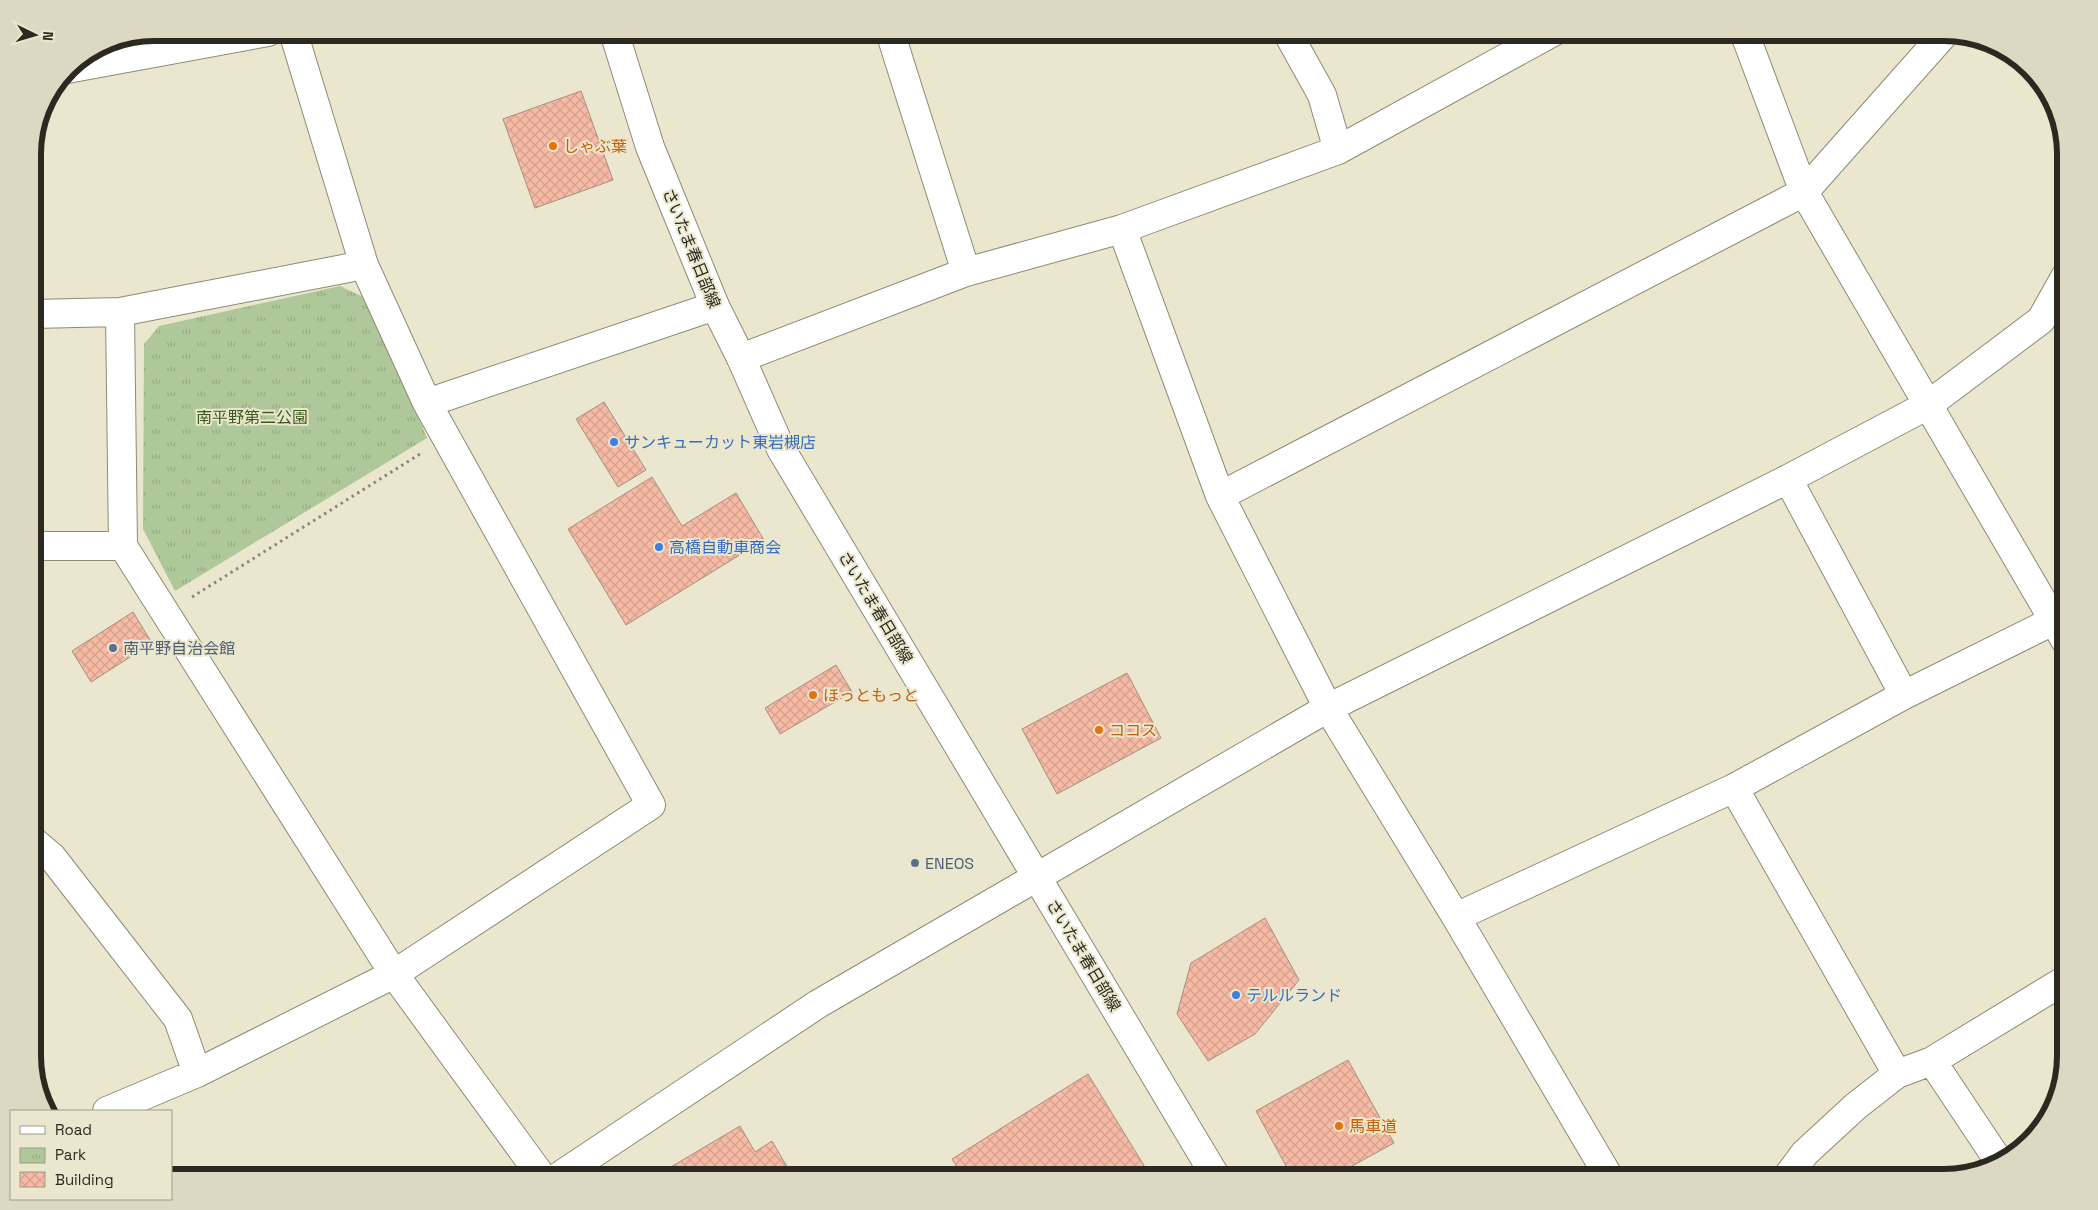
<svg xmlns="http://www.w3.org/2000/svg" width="2098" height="1210" viewBox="0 0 2098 1210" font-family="'Space Grotesk','Noto Sans JP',sans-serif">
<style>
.park{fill:url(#park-tufts)}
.building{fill:url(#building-cross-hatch);stroke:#a68e85}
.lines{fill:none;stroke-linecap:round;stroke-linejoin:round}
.minor-casing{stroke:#8e8a74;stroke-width:30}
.major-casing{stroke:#8e8a74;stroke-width:30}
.path{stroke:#8b8877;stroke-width:3;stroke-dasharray:2.5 4;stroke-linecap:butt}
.minor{stroke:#fff;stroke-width:28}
.major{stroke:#fff;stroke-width:28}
.food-dot{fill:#e8710a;stroke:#ebe7cf;stroke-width:2}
.shop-dot{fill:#3f7fe0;stroke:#ebe7cf;stroke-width:2}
.service-dot{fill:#5c6f8a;stroke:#ebe7cf;stroke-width:2}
.labels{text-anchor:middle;stroke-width:4;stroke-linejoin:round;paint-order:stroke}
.food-label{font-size:16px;fill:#c56008;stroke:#ebe7cf;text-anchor:start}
.street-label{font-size:16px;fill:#2b2920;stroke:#ebe7cf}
.park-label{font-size:16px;fill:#3b5b19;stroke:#ebe7cf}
.shop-label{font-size:16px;fill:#366cbe;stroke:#ebe7cf;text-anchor:start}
.service-label{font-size:16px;fill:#4e5e75;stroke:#ebe7cf;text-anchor:start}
.rim{fill:none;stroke:#2b2920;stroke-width:6}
</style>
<defs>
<pattern id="park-tufts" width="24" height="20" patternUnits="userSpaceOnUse" patternTransform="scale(1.25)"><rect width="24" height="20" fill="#aec89a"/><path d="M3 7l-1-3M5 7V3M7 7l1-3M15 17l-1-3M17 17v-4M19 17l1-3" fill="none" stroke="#96ac84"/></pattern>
<pattern id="building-cross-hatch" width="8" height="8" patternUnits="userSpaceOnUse" patternTransform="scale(1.25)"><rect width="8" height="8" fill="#f7bba5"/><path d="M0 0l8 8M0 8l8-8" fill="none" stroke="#d4a18e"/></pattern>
</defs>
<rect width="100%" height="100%" fill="#ebe7cf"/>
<path class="park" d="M340,286L372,301L427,438L175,591L143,529L144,344L159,326Z"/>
<path class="building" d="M581,91L613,180L535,208L503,119Z
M604,402L646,470L618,487L576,419Z
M652,477L682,526L736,493L764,540L626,625L568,529Z
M133,612L152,643L91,682L72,651Z
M836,665L852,692L780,734L765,708Z
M1127,673L1161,738L1057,794L1022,729Z
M1265,918L1299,980L1255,1034L1208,1061L1177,1014L1191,963Z
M1348,1060L1394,1143L1332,1177H1292L1256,1111Z
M1088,1074L1151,1177H963L952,1159Z
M740,1126L755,1152L772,1141L789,1170L782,1177H654Z"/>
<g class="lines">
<g class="minor-casing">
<path id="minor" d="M890,32L966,272
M1287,32L1322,95L1338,150
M1744,32L1804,192L2065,640
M67,69L268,32
M1122,229L1220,496L1328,708L1456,917L1609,1177
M120,312L123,546L394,974L542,1177
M33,314L120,312L364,265
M741,358L966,272L1122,229L1338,150L1553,32
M427,403L715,306
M1788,479L1904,695
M1220,496L1804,192L1945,33
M33,546H123
M1734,788L1897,1074
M33,841L52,857L178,1019L197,1073
M1456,917L1734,788L1904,695L2053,621L2065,613
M1932,1061L2000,1163
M107,1111L197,1073L394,974L651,805L427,403L364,265L293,32
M558,1177L818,1004L1328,708L1788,479L1928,405L2041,320L2065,277
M1787,1177L1805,1153L1856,1106L1897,1074L1932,1061L2065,980"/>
</g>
<g class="major-casing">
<path id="major" d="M614,32L650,147L715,306L741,358L781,449L1216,1177"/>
</g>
<path class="path" d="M192,597L420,454"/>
<use href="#minor" class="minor"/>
<use href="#major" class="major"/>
</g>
<g class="food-dot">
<circle cx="553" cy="146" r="5"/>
<circle cx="813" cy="695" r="5"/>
<circle cx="1099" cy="730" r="5"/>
<circle cx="1339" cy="1126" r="5"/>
</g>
<g class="shop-dot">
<circle cx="614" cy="442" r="5"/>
<circle cx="659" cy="547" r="5"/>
<circle cx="1236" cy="995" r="5"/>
</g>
<g class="service-dot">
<circle cx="113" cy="648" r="5"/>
<circle cx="915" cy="863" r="5"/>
</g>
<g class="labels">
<g class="food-label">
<text x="563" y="152">しゃぶ葉</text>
<text x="823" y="701">ほっともっと</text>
<text x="1109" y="736">ココス</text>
<text x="1349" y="1132">馬車道</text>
</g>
<g class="street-label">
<text transform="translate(692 248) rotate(68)" y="6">さいたま春日部線</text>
<text transform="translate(876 607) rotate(59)" y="6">さいたま春日部線</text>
<text transform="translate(1084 955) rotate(59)" y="6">さいたま春日部線</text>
</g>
<g class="park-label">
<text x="252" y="423">南平野第二公園</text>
</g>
<g class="shop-label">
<text x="624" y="448">サンキューカット東岩槻店</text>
<text x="669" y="553">高橋自動車商会</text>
<text x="1246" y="1001">テルルランド</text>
</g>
<g class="service-label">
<text x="123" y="654">南平野自治会館</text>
<text x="925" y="869">ENEOS</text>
</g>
</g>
<path d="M0 0H2098V1210H0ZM154 41H1944A113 113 0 0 1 2057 154V1056A113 113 0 0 1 1944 1169H154A113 113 0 0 1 41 1056V154A113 113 0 0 1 154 41Z" fill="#dcd8c1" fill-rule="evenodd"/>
<path class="rim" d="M154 41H1944A113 113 0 0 1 2057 154V1056A113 113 0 0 1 1944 1169H154A113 113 0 0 1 41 1056V154A113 113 0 0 1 154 41Z"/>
<rect x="10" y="1110" width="162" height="90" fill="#ebe7cf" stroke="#9e9b89"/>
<rect x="20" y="1126" width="25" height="8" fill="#ffffff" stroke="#9e9b89"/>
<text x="55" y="1135" font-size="15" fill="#2b2920">Road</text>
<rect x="20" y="1148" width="25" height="15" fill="url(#park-tufts)" stroke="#9e9b89"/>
<text x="55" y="1160" font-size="15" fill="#2b2920">Park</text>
<rect x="20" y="1172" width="25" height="15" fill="url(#building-cross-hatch)" stroke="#9e9b89"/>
<text x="55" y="1185" font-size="15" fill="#2b2920">Building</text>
<g transform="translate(35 35) rotate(95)" stroke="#ebe7cf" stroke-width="4" paint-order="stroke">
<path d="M0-4L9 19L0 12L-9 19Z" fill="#2b2920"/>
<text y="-8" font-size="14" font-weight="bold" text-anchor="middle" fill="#2b2920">N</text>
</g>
</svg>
